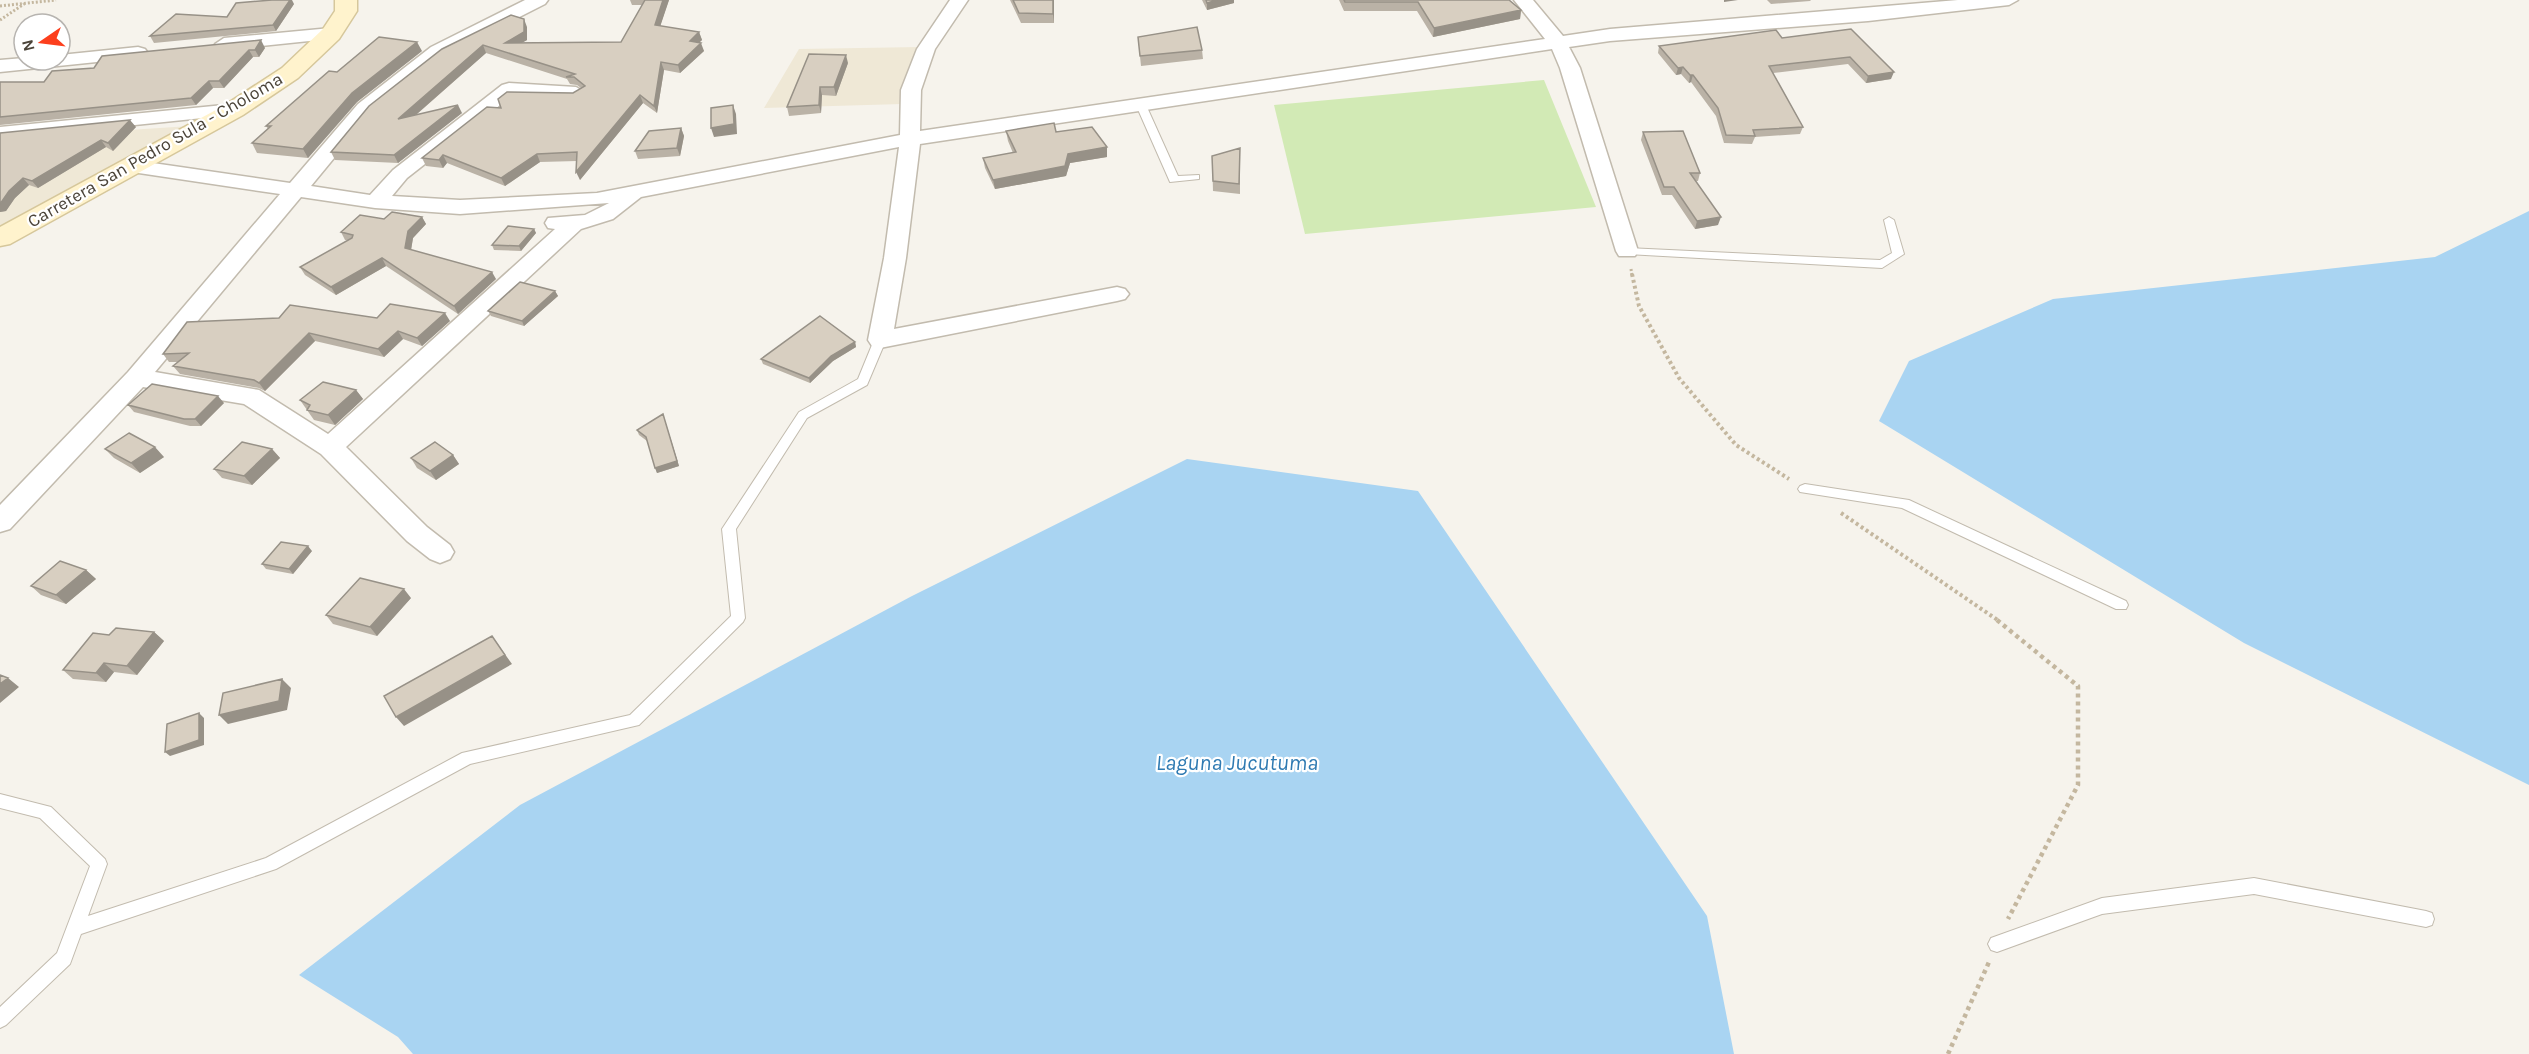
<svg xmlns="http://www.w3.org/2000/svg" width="2529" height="1054" viewBox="0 0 2529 1054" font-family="Karla,sans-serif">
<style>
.education{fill:#efe8d6}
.green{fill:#d2eab5}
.water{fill:#a9d4f2}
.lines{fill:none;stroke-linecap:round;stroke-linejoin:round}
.lane-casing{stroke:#c2bbae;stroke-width:2}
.street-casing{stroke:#c2bbae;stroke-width:3}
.secondary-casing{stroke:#d6c79b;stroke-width:3}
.path-far2{stroke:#c4b79f;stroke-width:3;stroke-dasharray:2 2;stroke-linecap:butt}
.path-far1{stroke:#c4b79f;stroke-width:4;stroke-dasharray:3 3;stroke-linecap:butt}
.path{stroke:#c4b79f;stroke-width:4.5;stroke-dasharray:4 4;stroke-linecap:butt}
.lane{fill:#fff;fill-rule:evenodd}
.street{fill:#fff;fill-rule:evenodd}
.secondary{fill:#fff3cd;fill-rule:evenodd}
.wall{fill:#bab2a6}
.shaded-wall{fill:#979187}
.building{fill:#d8cfc1;stroke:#979187;stroke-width:1.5}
.labels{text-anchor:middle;stroke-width:4.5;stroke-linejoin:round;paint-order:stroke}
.far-street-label{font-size:18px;fill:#4b4439;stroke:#fff}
.water-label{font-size:22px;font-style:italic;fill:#2e7ab2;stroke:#fff}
</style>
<rect width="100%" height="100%" fill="#f6f3ec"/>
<path class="education" d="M920,47L902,104L764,108L799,49Z
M190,126L0,231V187L68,134Z"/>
<path class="green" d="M1544,80L1596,207L1305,234L1274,105Z"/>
<path class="water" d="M2529,211V785L2244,643L1879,421L1909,361L2053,299L2435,257Z
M1187,459L1418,491L1707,916L1734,1054H413L398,1037L299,975L520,805L912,596Z"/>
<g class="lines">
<g class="lane-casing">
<path id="lane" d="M1141,102L1146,105L1178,176L1199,175V179L1170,182L1136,105Z
M1889,217L1894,220L1904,254L1882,268L1627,254L1621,251L1627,248L1880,260L1892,253L1884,220Z
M880,336L886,340L867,385L807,418L736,529L745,618L743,622L639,725L470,764L276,869L81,934L70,964L6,1025L0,1028V1007L57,953L90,866L40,818L0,808V794L51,807L105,859L107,864L88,916L266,858L462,753L630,715L731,616L722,529L799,412L858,379L874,340Z
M1805,484L1909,500L2126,601L2128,605L2126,609H2116L1902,508L1800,492L1798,489L1800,486Z
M2254,878L2426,911L2432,913L2434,919L2432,925L2426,927L2254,894L2102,914L1997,952L1991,950L1988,944L1991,938L2102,898Z"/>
</g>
<g class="street-casing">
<path id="street" d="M525,0H548L545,4L445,55L372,112L311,186L370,195L393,170L502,85L509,83L576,87L586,93L576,99L513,95L407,178L392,196L460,200L597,193L900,135L901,90L917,49L950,0H968L935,49L921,90L920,131L1545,39L1514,0H1533L1563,36L1610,29L1958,0H2018L2009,5L1868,21L1610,41L1569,47L1580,68L1638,251L1635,256H1619L1616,251L1560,68L1552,49L920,144L906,258L894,329L1117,287L1125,289L1129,294L1125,299L1117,301L880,348L872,346L868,340L884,258L899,147L641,197L613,219L581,229L346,447L427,527L450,545L454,552L450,559L440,563L430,559L407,541L321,454L244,404L143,387L10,529L0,532V505L128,372L280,194L132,172L125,170L122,166L125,162L132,160L290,183L358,104L431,47ZM301,197L375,208L460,214L609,203L585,215L548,218L545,223L548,228L555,229L328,434L259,390L155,372Z
M331,28L340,34L338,38L224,50L215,44L224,38Z
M138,47L145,49L148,53L145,57L0,72V60L24,58L60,60V55Z
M234,104L241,106L244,110L241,114L0,139V127Z"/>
</g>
<g class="secondary-casing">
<path id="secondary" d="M335,0H357V11L339,39L298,78L243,115L10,244L0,246V227L225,105L282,68L323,29L335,11Z"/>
</g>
<path class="path-far2" d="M0,6L56,0
M0,20L24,4
M1631,269L1632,276"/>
<path class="path-far1" d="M1632,274L1639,306L1679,378L1736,445L1789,479
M1841,513L1999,621"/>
<path class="path" d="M1997,620L2078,686V785L2008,919
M1948,1054L1989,962"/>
<use href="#lane" class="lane"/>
<use href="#street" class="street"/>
<use href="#secondary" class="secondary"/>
</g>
<path class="wall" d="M630,0H669L660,26L699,32L702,40L699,43L704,51L680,73L664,70L657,113L643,103L580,180L577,161L540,162L505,186L447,163L443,168L426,166L422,158L501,108L573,93L581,88L577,85L570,84L567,79L486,53L416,115L462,113L398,163L335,160L331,152L442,49L527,27V40L521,43L621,42L642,5H632Z
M1010,0H1054V23H1021Z
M1202,0H1234V3L1207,10Z
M1339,0H1509L1521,10L1520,19L1433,37L1417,11H1344Z
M1767,0H1811L1810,1L1771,4Z
M294,4L276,31L154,43L150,36L227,17Z
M1851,29L1891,79L1866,83L1848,64L1773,73L1803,127L1800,134L1755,137L1752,144L1724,143L1716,116L1691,82L1689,83L1681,74L1676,75L1658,53L1659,46L1782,38Z
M1138,37L1202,50L1203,59L1141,66Z
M265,48L259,57H253L224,88H213L196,105L0,125V82H44L94,68Z
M422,51L357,102L308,158L257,153L252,143L268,129L266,126L337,72Z
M848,63L836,96L822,95L821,113L789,116L787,107Z
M136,127L113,151L106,147L38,188L29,185L15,198L6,211L0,212V133Z
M681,128L684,136L680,156L638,159L635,151Z
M1006,131L1056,132L1107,147V157L1070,163L1066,176L995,189L985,168L983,158L1013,153L1008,141Z
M1643,132L1700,173L1698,181H1695L1718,225L1695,229L1672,195H1662L1641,140Z
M1240,148V194L1213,191L1212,156Z
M422,217L426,224L413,238L411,250L496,279L458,314L386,266L336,295L305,275L300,267L349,240H345L341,232L384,219Z
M534,229L536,233L521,251L494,250L492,245Z
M555,291L558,296L524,326L491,316L488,311Z
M377,318L450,321L422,346L403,339L384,357L315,341L265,391L259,388L180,374L173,366L179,362H169L163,354Z
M855,342L856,347L833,361L810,383L763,364L761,359Z
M356,390L363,399L335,425L314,420L300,400Z
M224,403L201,426H190L134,412L128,405Z
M663,414L679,466L657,473L647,441L639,435L637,430Z
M105,449L164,457L140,473L114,458Z
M272,449L280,458L252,485L222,478L214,469Z
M453,455L459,464L436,480L417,468L411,458Z
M312,551L293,574L266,569L262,564Z
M86,570L96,579L66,604L41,595L31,586Z
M411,598L377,636L333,624L326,615Z
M154,632L164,641L137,675L114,672L106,682L73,679L63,670L109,635Z"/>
<path class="shaded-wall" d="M290,0H292L294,4L276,31L273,25Z
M663,0H669L658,33L655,25Z
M1053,0H1054V23L1053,14Z
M1217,0H1234V3L1207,10V3Z
M1724,0H1738L1724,2Z
M1521,10L1520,19L1433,37L1434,28Z
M524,19L527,27V40L508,51L505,43Z
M699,32L702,40L692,49L690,41Z
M261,40L265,48L259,57L255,50Z
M417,42L422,51L357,102L308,158L303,149L352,93Z
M701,43L704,51L680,73L678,65Z
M483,45L486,53L402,127L398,119Z
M249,50L253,57L224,88L219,81Z
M846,55L848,63L836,96L834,87Z
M661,62L664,70L657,113L654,106Z
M1683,67L1681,74L1676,75L1678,68Z
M1894,72L1891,79L1866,83L1868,76Z
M1690,75H1693L1691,82L1689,83Z
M209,81L213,88L196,105L191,98Z
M820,87L822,95L821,113L819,105Z
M640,95L643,103L580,180L576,172Z
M458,105L462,113L398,163L394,155Z
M733,105L736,114L737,134L714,137L711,128Z
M130,120L136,127L113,151L108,143Z
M681,128L684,136L680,156L677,148Z
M101,140L106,147L38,188L32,181Z
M1107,147V157L1070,163L1066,176L995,189L993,180L1068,154Z
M537,154L540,162L505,186L501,178Z
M443,155L447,163L443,168L439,160Z
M23,178L29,185L15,198L6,211L0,212V204L9,191Z
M422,217L426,224L413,238L410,256L405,248L408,231Z
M1721,217L1718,225L1695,229L1697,221Z
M534,229L536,233L521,251L519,246Z
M382,258L386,266L336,295L331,287Z
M492,272L496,279L458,314L454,306Z
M555,291L558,296L524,326L522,321Z
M445,313L450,321L422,346L417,338Z
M398,331L403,339L384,357L378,349Z
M309,333L315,341L265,391L259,383Z
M855,342L856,347L833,361L810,383L809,378L831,356Z
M356,390L363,399L335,425L328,415Z
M218,396L224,403L201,426L195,419Z
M663,414L679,466L657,473L655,468Z
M155,447L164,457L140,473L131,463Z
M272,449L280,458L252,485L244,476Z
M453,455L459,464L436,480L430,471Z
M308,546L312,551L293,574L289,569Z
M86,570L96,579L66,604L56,595Z
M404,589L411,598L377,636L370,627Z
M154,632L164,641L137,675L127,666Z
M492,636L512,664L404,726L396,717Z
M104,663L114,672L106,682L96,673Z
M8,678L19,687L0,703V684Z
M282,679L291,688L287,710L228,724L219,715Z
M199,713L204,718V745L170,756L165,752Z"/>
<path class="building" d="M272,0H290L273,25L150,36L176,14L227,17L236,3Z
M645,0H663L655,25L699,32L690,41L701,43L678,65L661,62L654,106L640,95L576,172L577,152L537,154L501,178L443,155L439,160L422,158L487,107L501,108L498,99L507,92L573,93L585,86L574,77H566L575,74L483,45L398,119L458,105L394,155L331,152L369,106L442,49L511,15L524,19V32L505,43L621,42Z
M1013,0H1053V14L1019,13Z
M1206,0H1217L1207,3Z
M1344,0H1509L1521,10L1434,28L1418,2H1345Z
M1197,27L1202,50L1140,56L1138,37Z
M1851,29L1894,72L1868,76L1850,57L1769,66L1803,127L1753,130L1755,136L1726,135L1718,108L1693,75H1690L1683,67L1678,68L1659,46L1776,30L1782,38Z
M379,37L417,42L352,93L303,149L252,143L271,126H266L329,71L337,72Z
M261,40L255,50H249L219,81H209L191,98L0,117V82H44L52,71L94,68L102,56Z
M809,54L846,55L834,87H820L819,105L787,107Z
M733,105L734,124L711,128V108Z
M130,120L108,143L101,140L32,181L23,178L9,191L0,204V133Z
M1054,123L1056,132L1092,127L1107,147L1068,154L1065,166L993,180L983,158L1016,152L1006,131Z
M681,128L677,148L635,151L649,131Z
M1683,131L1700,173H1690L1721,217L1697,221L1674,187H1664L1643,132Z
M1240,148L1239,184L1213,181L1212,156Z
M392,212L422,217L408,231L405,248L492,272L454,306L382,258L331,287L300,267L352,238L353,235L341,232L360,215L384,219Z
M508,226L534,229L519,246L492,245Z
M520,282L555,291L522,321L488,311Z
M390,304L445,313L417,338L398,331L378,349L309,333L259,383L254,380L173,366L189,353L163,354L187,322L279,318L290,305L377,318Z
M820,316L855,342L831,356L809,378L761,359Z
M323,382L356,390L328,415L307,410L310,405L300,400Z
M152,384L218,396L195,419H184L128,405Z
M663,414L677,461L655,468L646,437L637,430Z
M129,433L155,447L131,463L105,449Z
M242,442L272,449L244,476L214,469Z
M435,442L453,455L430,471L411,458Z
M281,542L308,546L289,569L262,564Z
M60,561L86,570L56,595L31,586Z
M360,578L404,589L370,627L326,615Z
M116,628L154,632L127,666L104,663L96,673L63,670L93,633L109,635Z
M492,636L505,655L396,717L384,696Z
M0,675L8,678L0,684Z
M282,679L279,701L219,715L223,693Z
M199,713V740L165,752L167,724Z"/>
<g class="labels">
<g class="far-street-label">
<text transform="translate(155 150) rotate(-30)" y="6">Carretera San Pedro Sula - Choloma</text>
</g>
<g class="water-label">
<text x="1237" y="770">Laguna Jucutuma</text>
</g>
</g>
<g transform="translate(42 42) rotate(256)"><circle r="28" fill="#ffffff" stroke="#b7b4b0" stroke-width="1.5"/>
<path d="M0-4.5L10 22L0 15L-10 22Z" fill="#fc3f1d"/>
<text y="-9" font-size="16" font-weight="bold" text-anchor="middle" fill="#4b4439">N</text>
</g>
</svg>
